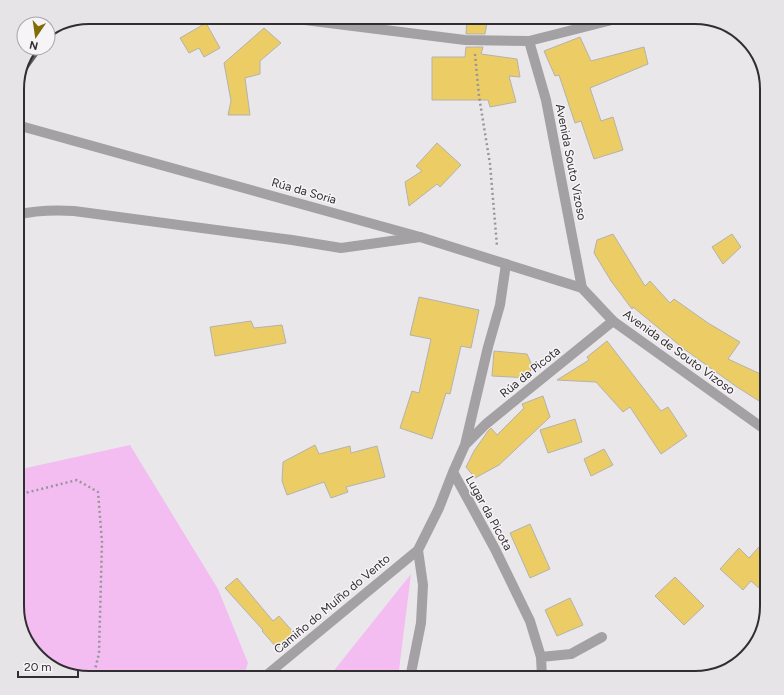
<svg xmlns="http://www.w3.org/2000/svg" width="784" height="695" viewBox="0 0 784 695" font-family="Figtree,sans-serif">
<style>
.green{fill:#f3bdf2}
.building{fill:#eccd65;stroke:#b3b2ae}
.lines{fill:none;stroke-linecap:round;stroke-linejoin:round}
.path{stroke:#989598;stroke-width:2.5;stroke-dasharray:2 3;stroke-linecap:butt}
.minor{stroke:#a3a1a3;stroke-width:10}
.tertiary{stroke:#a3a1a3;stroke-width:10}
.trunk{stroke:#5f5c5f;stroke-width:11}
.labels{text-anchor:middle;stroke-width:3;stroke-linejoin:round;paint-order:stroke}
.street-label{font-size:12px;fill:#302e30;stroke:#f7f4f7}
.rim{fill:none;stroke:#302e30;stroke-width:2}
</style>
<rect width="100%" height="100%" fill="#eae7ea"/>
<path class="green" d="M130,445L218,589L248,663L243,678H88L61,672L38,657L17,611V470Z
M411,574L398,678H328Z"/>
<path class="building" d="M467,17H488L485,34H466Z
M206,23L220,48L204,57L199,48L189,53L180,38Z
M264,28L281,43L260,61V74L245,78L250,115H228L231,101L224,63Z
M580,37L591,61L644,47L648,64L590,88L601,121L613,117L623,150L594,159L581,121L575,123L559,75L555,76L544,51Z
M466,47H483L481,54L517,59L520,77L509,76L516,102L490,107L488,100H432V57H465Z
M437,143L461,165L440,187L437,184L409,206L405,182L422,171L416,166Z
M613,234L645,286L650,281L670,303L674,299L708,323L740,342L728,359L767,377V406L737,387L684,349L633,307L632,309L611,281L594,253L597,240Z
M732,234L741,247L723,264L712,247Z
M419,297L479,310L471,348L461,346L450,394L446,393L432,439L400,428L412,391L419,393L431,339L410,335Z
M251,321L254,328L282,325L286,343L215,356L210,327Z
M607,341L661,411L668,407L687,436L661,454L630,407L623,412L596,382L557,380L589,360L587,357Z
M494,351L527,354L531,363L530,378L492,376Z
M543,396L550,417L499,465L475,478L466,467L474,451L488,431L491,428L497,435L524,408L522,404Z
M575,419L582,442L548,453L540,430Z
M315,445L319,454L350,446L351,453L377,446L385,477L346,487L348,492L331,498L324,482L287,495L282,481L283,462Z
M604,449L613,465L591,476L584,459Z
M530,524L550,569L530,578L510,533Z
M767,538V595L751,581L743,590L720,569L739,548L749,558Z
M675,577L704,606L684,625L655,596Z
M237,578L273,621L279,616L295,634L277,648L262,631L263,630L225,588Z
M570,598L583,625L557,636L545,610Z"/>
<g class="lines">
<path class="path" d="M475,54L479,96L490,164L497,246
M17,495L77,480L98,492L102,542L99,653L93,678"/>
<path class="minor" d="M281,17L465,40L529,41L608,21L618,17
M529,41L546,100L582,288
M17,215C36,210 54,210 74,211L292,240L341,248L420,237
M466,444L486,424L613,321
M453,472L495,549L530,621L541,657L542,678
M541,657L571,654L602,637
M263,678L418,550
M410,678L421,623L423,585L418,550L439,508L453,472L465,445L488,347L500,305L506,264"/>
<path class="tertiary" d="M17,125L420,237L582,288L613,321L767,431"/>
<path class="trunk" d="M21,69L36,48"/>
</g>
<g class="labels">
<g class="street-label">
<text transform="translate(571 162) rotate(79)" y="4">Avenida Souto Vizoso</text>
<text transform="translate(304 191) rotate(16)" y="4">Rúa da Soria</text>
<text transform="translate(679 352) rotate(36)" y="4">Avenida de Souto Vizoso</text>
<text transform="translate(530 372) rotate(-39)" y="4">Rúa da Picota</text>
<text transform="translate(489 513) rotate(61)" y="4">Lugar da Picota</text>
<text transform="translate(332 604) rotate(-40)" y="4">Camiño do Muíño do Vento</text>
</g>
</g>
<path d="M0 0H784V695H0ZM89 24H695A65 65 0 0 1 760 89V606A65 65 0 0 1 695 671H89A65 65 0 0 1 24 606V89A65 65 0 0 1 89 24Z" fill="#e7e4e7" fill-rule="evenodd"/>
<path class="rim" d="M89 24H695A65 65 0 0 1 760 89V606A65 65 0 0 1 695 671H89A65 65 0 0 1 24 606V89A65 65 0 0 1 89 24Z"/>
<g transform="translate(36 36) rotate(193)"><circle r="19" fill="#f7f4f7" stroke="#a7a5a7"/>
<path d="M0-3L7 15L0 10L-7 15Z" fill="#836c07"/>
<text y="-6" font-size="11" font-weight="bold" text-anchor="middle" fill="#302e30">N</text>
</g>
<path d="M18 671v6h60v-6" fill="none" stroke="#302e30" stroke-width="2"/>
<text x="24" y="671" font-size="12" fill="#302e30" stroke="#f7f4f7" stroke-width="3" paint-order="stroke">20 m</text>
</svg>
